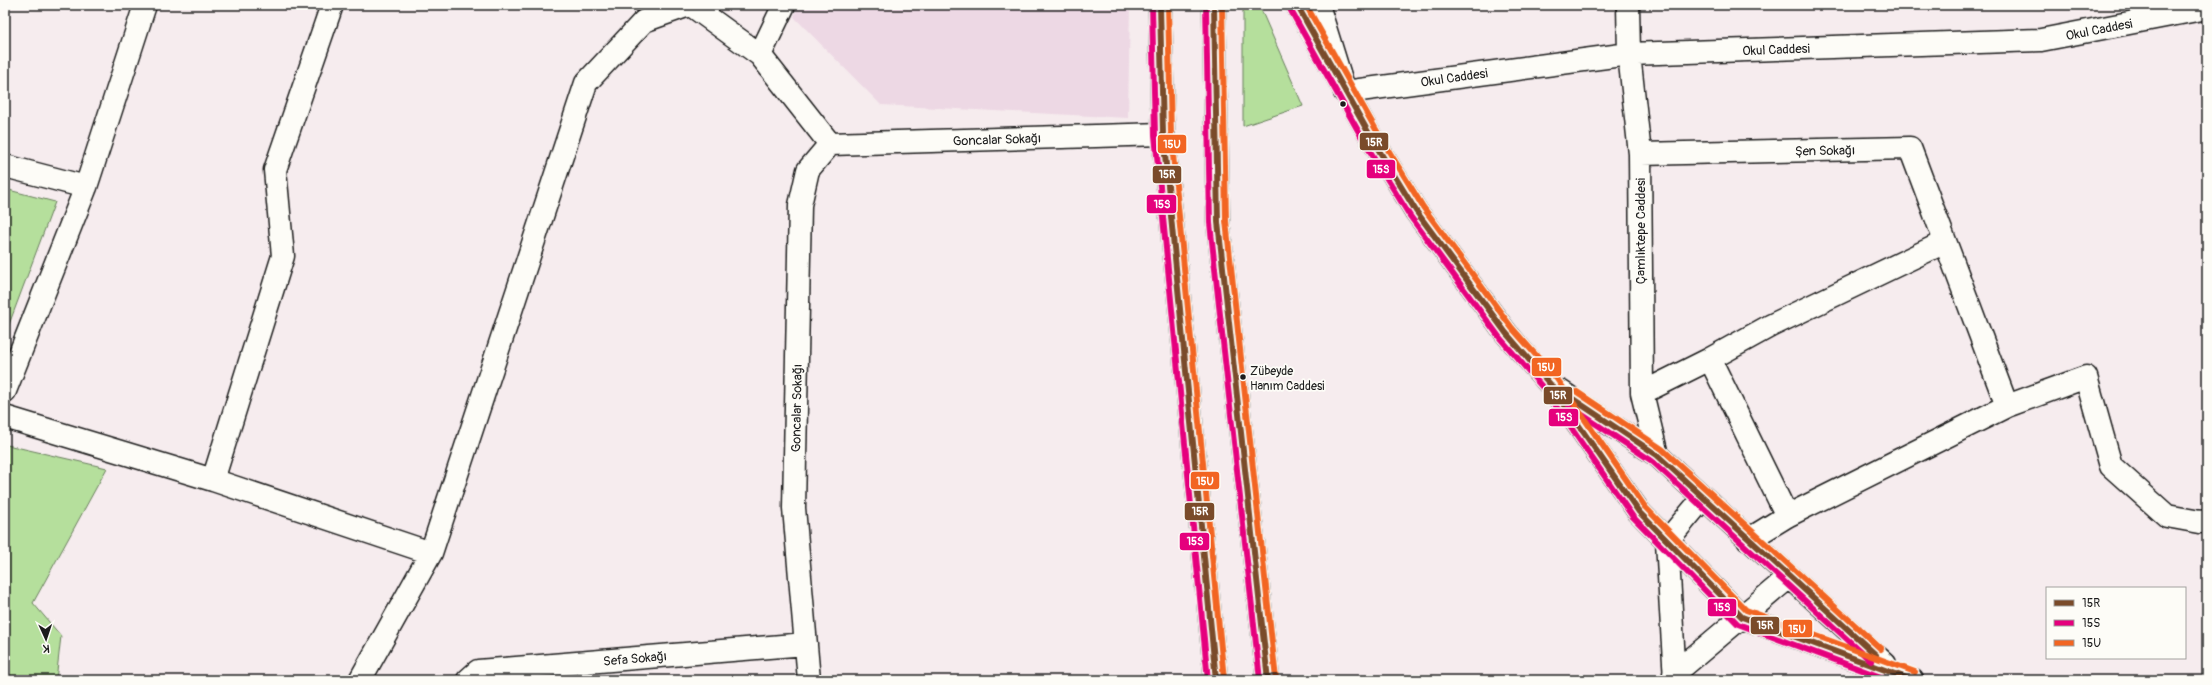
<svg xmlns="http://www.w3.org/2000/svg" width="2212" height="685" viewBox="0 0 2212 685" font-family="Pangolin,sans-serif">
<style>
.built{fill:#edd8e4}
.green{fill:#b5df9c;stroke:#687e5c}
.lines{fill:none;stroke-linecap:round;stroke-linejoin:round}
.minor-casing{stroke:#1c1c1c;stroke-width:25}
.major-casing{stroke:#1c1c1c;stroke-width:25}
.minor{stroke:#fdfcf7;stroke-width:22}
.major{stroke:#fdfcf7;stroke-width:22}
.bus-1-casing{stroke:#fdfcf7;stroke-width:9}
.bus-2-casing{stroke:#fdfcf7;stroke-width:9}
.bus-3-casing{stroke:#fdfcf7;stroke-width:9}
.bus-1{stroke:#7a4b2a;stroke-width:6}
.bus-2{stroke:#e5007d;stroke-width:6}
.bus-3{stroke:#f26522;stroke-width:6}
.bus-dot{fill:#1c1c1c;stroke:#fdfcf7;stroke-width:1.5}
.labels{text-anchor:middle;stroke-width:3.5;stroke-linejoin:round;paint-order:stroke}
.bus-label{font-size:12px;fill:#1c1c1c;stroke:#fdfcf7;text-anchor:start}
.street-label{font-size:13px;fill:#1c1c1c;stroke:#fdfcf7}
.line-badge{stroke:#fdfcf7;stroke-width:1.5}
.badge-label{font-size:11px;text-anchor:middle;font-weight:bold;fill:#fff}
</style>
<rect width="100%" height="100%" fill="#f6ecee"/>
<filter id="ink" filterUnits="userSpaceOnUse"><feTurbulence type="fractalNoise" baseFrequency=".025" numOctaves="2"/><feDisplacementMap in="SourceGraphic" scale="8" xChannelSelector="R" yChannelSelector="G"/><feConvolveMatrix kernelMatrix="1 2 1 2 8 2 1 2 1" color-interpolation-filters="sRGB"/></filter>
<g filter="url(#ink)">
<path class="built" d="M798,5H1130L1128,118L881,105L794,17Z"/>
<path class="green" d="M1243,5H1259L1303,106L1243,126Z
M5,189L55,202L5,335Z
M7,445L107,468L33,603L61,636L56,680H5V449Z"/>
<g class="lines">
<g class="minor-casing">
<path id="minor" d="M691,5L760,55L784,5
M1297,5L1372,139L1416,211L1506,333L1550,384L1639,512L1742,617L1912,680
M1628,5L1629,54L1640,154L1642,393L1657,455
M760,55L830,144
M1345,92L1629,54L2041,40L2207,8
M1640,154L1910,148L2007,406
M5,166L86,187
M1710,359L1787,516
M5,391L86,187L145,5
M1560,391L1657,455L1885,664
M1642,393L1710,359L1770,326L1945,242
M5,417L213,480L431,553
M213,480L283,256L275,170L332,5
M1748,540L1787,516L2007,406L2086,377L2111,466L2167,516L2200,522L2207,521
M1674,674L1789,577
M360,680L431,553L586,83L644,21L689,5
M468,680L478,671L806,644
M809,680L794,508L800,205L808,170L830,144L1163,134
M1675,680L1667,541L1703,498"/>
</g>
<g class="major-casing">
<path id="major" d="M1160,5L1163,134L1216,680
M1214,5L1218,222L1268,680
M1318,5L1345,92"/>
</g>
<use href="#minor" class="minor"/>
<use href="#major" class="major"/>
<g class="bus-1-casing">
<path id="bus-1" d="M1160,5L1163,134L1216,680
M1214,5L1218,222L1268,680
M1297,5L1372,139L1416,211L1506,333L1550,384L1639,512L1742,617L1912,680
M1573,399L1657,455L1876,655"/>
</g>
<g class="bus-2-casing">
<path id="bus-2" d="M1152,5L1155,135L1208,680
M1206,5L1210,223L1260,680
M1290,9L1365,143L1410,216L1500,338L1544,389L1633,517L1738,624L1889,680
M1569,406L1652,461L1871,661"/>
</g>
<g class="bus-3-casing">
<path id="bus-3" d="M1168,5L1171,134L1224,679
M1222,5L1226,221L1276,679
M1306,5L1379,135L1423,207L1512,328L1557,379L1645,507L1746,610L1915,672
M1577,392L1662,449L1881,649"/>
</g>
<use href="#bus-1" class="bus-1"/>
<use href="#bus-2" class="bus-2"/>
<use href="#bus-3" class="bus-3"/>
</g>
</g>
<g class="bus-dot">
<circle cx="1343" cy="104" r="3.5"/>
<circle cx="1243" cy="377" r="3.5"/>
</g>
<g class="labels">
<g class="bus-label">
<text x="1250" y="375">Zübeyde<tspan x="1250" dy="15">Hanım Caddesi</tspan></text>
</g>
<g class="street-label">
<text transform="translate(2099 29) rotate(-11)" y="5">Okul Caddesi</text>
<text transform="translate(1776 49) rotate(-2)" y="5">Okul Caddesi</text>
<text transform="translate(1454 77) rotate(-8)" y="5">Okul Caddesi</text>
<text transform="translate(997 139) rotate(-2)" y="5">Goncalar Sokağı</text>
<text transform="translate(1825 150) rotate(-1)" y="5">Şen Sokağı</text>
<text transform="translate(1640 231) rotate(-90)" y="5">Çamlıktepe Caddesi</text>
<text transform="translate(796 408) rotate(-89)" y="5">Goncalar Sokağı</text>
<text transform="translate(635 658) rotate(-5)" y="5">Sefa Sokağı</text>
</g>
</g>
<g class="line-badge">
<rect x="1359" y="132" width="30" height="19" rx="4" fill="#7a4b2a"/>
<rect x="1157" y="134" width="30" height="20" rx="4" fill="#f26522"/>
<rect x="1366" y="159" width="30" height="20" rx="4" fill="#e5007d"/>
<rect x="1152" y="165" width="30" height="19" rx="4" fill="#7a4b2a"/>
<rect x="1146" y="194" width="31" height="20" rx="4" fill="#e5007d"/>
<rect x="1531" y="357" width="31" height="20" rx="4" fill="#f26522"/>
<rect x="1543" y="386" width="30" height="19" rx="4" fill="#7a4b2a"/>
<rect x="1548" y="408" width="31" height="19" rx="4" fill="#e5007d"/>
<rect x="1190" y="471" width="30" height="19" rx="4" fill="#f26522"/>
<rect x="1184" y="502" width="31" height="19" rx="4" fill="#7a4b2a"/>
<rect x="1179" y="532" width="31" height="19" rx="4" fill="#e5007d"/>
<rect x="1707" y="598" width="30" height="19" rx="4" fill="#e5007d"/>
<rect x="1750" y="616" width="30" height="19" rx="4" fill="#7a4b2a"/>
<rect x="1782" y="619" width="31" height="19" rx="4" fill="#f26522"/>
</g>
<g class="badge-label">
<text x="1374" y="146">15R</text>
<text x="1172" y="148">15U</text>
<text x="1381" y="173">15S</text>
<text x="1167" y="178">15R</text>
<text x="1162" y="208">15S</text>
<text x="1546" y="371">15U</text>
<text x="1558" y="399">15R</text>
<text x="1564" y="421">15S</text>
<text x="1205" y="485">15U</text>
<text x="1200" y="515">15R</text>
<text x="1195" y="545">15S</text>
<text x="1722" y="611">15S</text>
<text x="1765" y="629">15R</text>
<text x="1797" y="633">15U</text>
</g>
<rect width="2212" height="685" fill="none" stroke="#fdfcf7" stroke-width="20"/>
<rect x="10" y="10" width="2192" height="665" fill="none" stroke="#1c1c1c" stroke-width="1.5" filter="url(#ink)"/>
<rect x="2046" y="587" width="140" height="72" fill="#fdfcf7" stroke="#a3a29f"/>
<rect x="2054" y="600" width="20" height="6" fill="#7a4b2a" stroke="#a3a29f"/>
<text x="2082" y="607" font-size="12" fill="#1c1c1c">15R</text>
<rect x="2054" y="620" width="20" height="6" fill="#e5007d" stroke="#a3a29f"/>
<text x="2082" y="627" font-size="12" fill="#1c1c1c">15S</text>
<rect x="2054" y="640" width="20" height="6" fill="#f26522" stroke="#a3a29f"/>
<text x="2082" y="647" font-size="12" fill="#1c1c1c">15U</text>
<g transform="translate(46 639) rotate(177)" stroke="#fdfcf7" stroke-width="3" paint-order="stroke">
<path d="M0-3L7 15L0 10L-7 15Z" fill="#1c1c1c"/>
<text y="-6" font-size="11" font-weight="bold" text-anchor="middle" fill="#1c1c1c">K</text>
</g>
</svg>
